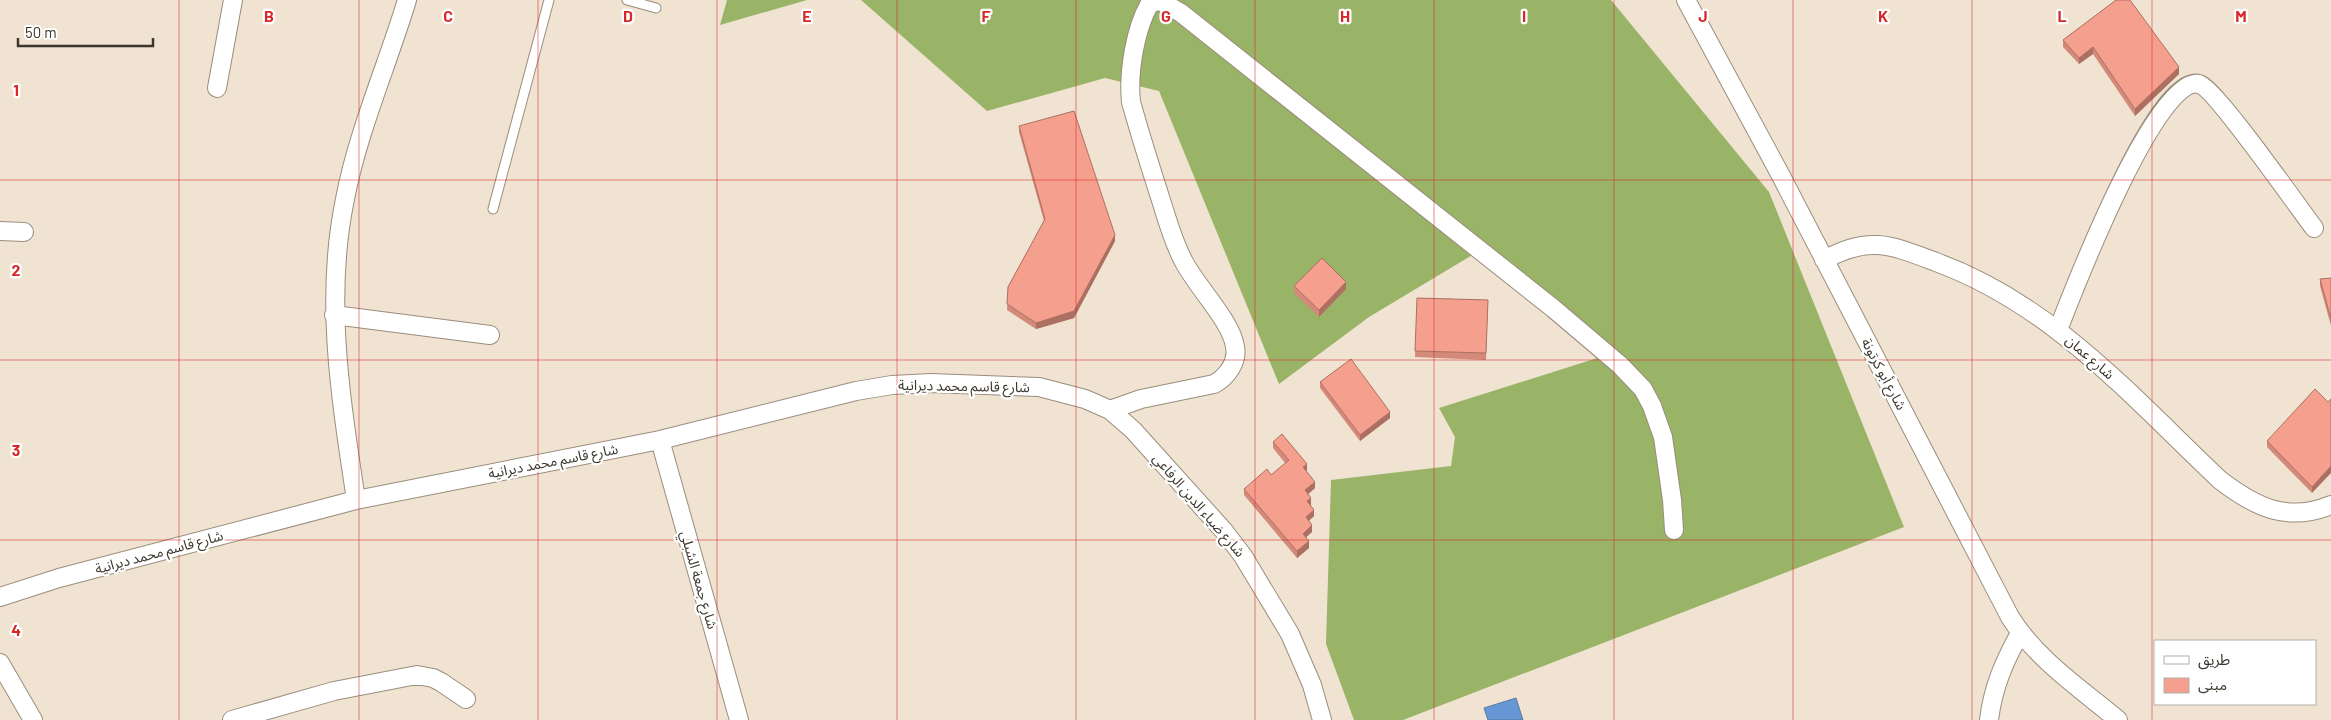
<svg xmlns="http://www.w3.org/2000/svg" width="2331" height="720" viewBox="0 0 2331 720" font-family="Barlow,'Noto Sans Arabic',sans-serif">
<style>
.forest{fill:#99b367}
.water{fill:#6696d4;stroke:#5979a2}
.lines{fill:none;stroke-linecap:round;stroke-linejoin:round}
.lane-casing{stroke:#9a8d7c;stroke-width:11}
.street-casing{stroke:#9a8d7c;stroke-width:20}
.lane{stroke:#fff;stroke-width:9}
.street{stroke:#fff;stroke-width:18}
.wall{fill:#d38a7a}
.shaded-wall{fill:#ac7063}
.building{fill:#f5a08e;stroke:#ac7063}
.grid{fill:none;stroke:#d62828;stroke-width:1;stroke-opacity:0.55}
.labels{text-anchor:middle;stroke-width:4.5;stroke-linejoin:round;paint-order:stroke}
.street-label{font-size:14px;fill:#3b362e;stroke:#fff}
.grid-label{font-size:16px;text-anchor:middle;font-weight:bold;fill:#d62828;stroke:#fff;stroke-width:4.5;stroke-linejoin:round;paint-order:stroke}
</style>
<rect width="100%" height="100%" fill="#f1e3d1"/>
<path class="forest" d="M727,0H807L720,25Z
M861,0H1611L1769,192L1904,527L1403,720H1354L1326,644L1331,480L1451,466L1455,437L1439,408L1610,354L1474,254L1369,317L1279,384L1159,91L1105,78L987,111Z"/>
<path class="water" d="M1516,698L1523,720H1488L1484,708Z"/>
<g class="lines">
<g class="lane-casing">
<path id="lane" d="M627,0L656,8
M493,209L549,0"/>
</g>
<g class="street-casing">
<path id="street" d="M1686,0L1780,174L2010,617C2036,659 2081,689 2118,720
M217,88L233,0
M0,231L24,232
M1824,260C1869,235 1891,245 1936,262C2053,305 2131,396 2220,480C2255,507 2287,523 2331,505
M334,315L490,335
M2058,330C2072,294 2157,72 2199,84C2215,88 2298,207 2314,228
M1110,410L1141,399L1214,384C1227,377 1238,362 1235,347C1232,322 1197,287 1184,262C1173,242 1167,219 1160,197C1150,166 1140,134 1131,102C1128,72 1135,29 1150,3L1160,1L1181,13L1554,309L1620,365L1643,389L1652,406L1663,437L1672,500L1674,530
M660,440L739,720
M356,500C341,400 324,300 345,199C358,131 387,66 407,0
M0,597L59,578L356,500L660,440L856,391L892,385L931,383L1039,387L1085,399L1110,410L1133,430L1224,531L1243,556L1290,634L1312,685L1322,720
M0,663L33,720
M232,720L334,691L417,675L433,678L441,682L466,699
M1989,720C1993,687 2004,662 2020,633"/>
</g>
<use href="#lane" class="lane"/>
<use href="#street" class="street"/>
</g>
<path class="wall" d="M2116,0L2179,74L2135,116L2093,54L2079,64L2063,47V40Z
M1019,126L1115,241L1074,318L1036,329L1007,310L1008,287L1044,221L1019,132Z
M2331,278V326L2320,286V279Z
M1294,286L1346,289L1319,317L1294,293Z
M1417,298L1488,300L1486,360L1415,357Z
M1320,382L1390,418L1360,441L1320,388Z
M2328,402L2312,493L2267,447V441Z
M1273,442L1307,470L1306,471L1315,488L1308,494L1311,504V505L1314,516L1309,521L1312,532L1306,537L1309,548L1297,558L1244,495V489L1271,475L1285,463L1273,448Z"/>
<path class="shaded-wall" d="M2093,47V54L2079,64V58Z
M2179,67V74L2135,116V109Z
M1115,235V241L1074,318L1036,329V323Z
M1346,282V289L1319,317V310Z
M1390,412V418L1360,441V435Z
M1307,464V470L1303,474V467Z
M2331,466V473L2312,493V487Z
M1315,482V488L1305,497V490Z
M1311,498V504L1307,508V501Z
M1314,510V516L1306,523V517Z
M1312,525V532L1303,540V534Z
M1309,541V548L1297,558V551Z"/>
<path class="building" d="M2116,0H2130L2179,67L2135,109L2093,47L2079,58L2063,40Z
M1074,111L1115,235L1074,311L1036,323L1007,304L1008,287L1045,219L1019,126Z
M1322,258L1346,282L1319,310L1294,286Z
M2331,278V319L2320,279Z
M1417,298L1488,300L1486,353L1415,351Z
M1351,359L1390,412L1360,435L1320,382Z
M2315,389L2328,402L2331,399V466L2312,487L2267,441Z
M1282,434L1307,464L1303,467L1315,482L1305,490L1311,498L1307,501L1314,510L1306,517L1312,525L1303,534L1309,541L1297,551L1244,489L1267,469L1271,475L1289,460L1273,442Z"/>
<path class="grid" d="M179,0V720M359,0V720M538,0V720M717,0V720M897,0V720M1076,0V720M1255,0V720M1434,0V720M1614,0V720M1793,0V720M1972,0V720M2152,0V720M0,180H2331M0,360H2331M0,540H2331"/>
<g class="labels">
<g class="street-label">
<text transform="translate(2090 357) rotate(41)" y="5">شارع عمان</text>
<text transform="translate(1884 374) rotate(62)" y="5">شارع أبو كرتونة</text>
<text transform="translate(964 386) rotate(1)" y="5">شارع قاسم محمد ديرانية</text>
<text transform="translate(553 461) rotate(-11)" y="5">شارع قاسم محمد ديرانية</text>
<text transform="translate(1199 505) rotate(49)" y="5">شارع ضياء الدين الرفاعي</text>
<text transform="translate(159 552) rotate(-15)" y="5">شارع قاسم محمد ديرانية</text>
<text transform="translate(699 580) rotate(74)" y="5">شارع جمعة الشبلي</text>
</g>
</g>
<g class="grid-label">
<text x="269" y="22">B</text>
<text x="448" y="22">C</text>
<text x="628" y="22">D</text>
<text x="807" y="22">E</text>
<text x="986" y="22">F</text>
<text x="1166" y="22">G</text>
<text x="1345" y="22">H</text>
<text x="1524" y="22">I</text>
<text x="1703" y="22">J</text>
<text x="1883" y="22">K</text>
<text x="2062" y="22">L</text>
<text x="2241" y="22">M</text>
<text x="16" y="96">1</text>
<text x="16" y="276">2</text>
<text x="16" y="456">3</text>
<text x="16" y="636">4</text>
</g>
<rect x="2154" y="640" width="162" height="65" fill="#ffffff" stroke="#b1afab"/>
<rect x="2164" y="656" width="25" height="8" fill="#ffffff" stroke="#b1afab"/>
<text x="2198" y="665" font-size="15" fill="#3b362e">طريق</text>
<rect x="2164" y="678" width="25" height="15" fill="#f5a08e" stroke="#b1afab"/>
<text x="2198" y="690" font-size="15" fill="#3b362e">مبنى</text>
<path d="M18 38v8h135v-8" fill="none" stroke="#3b362e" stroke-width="2.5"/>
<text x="25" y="38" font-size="15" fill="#3b362e" stroke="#ffffff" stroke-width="4" paint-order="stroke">50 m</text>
</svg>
